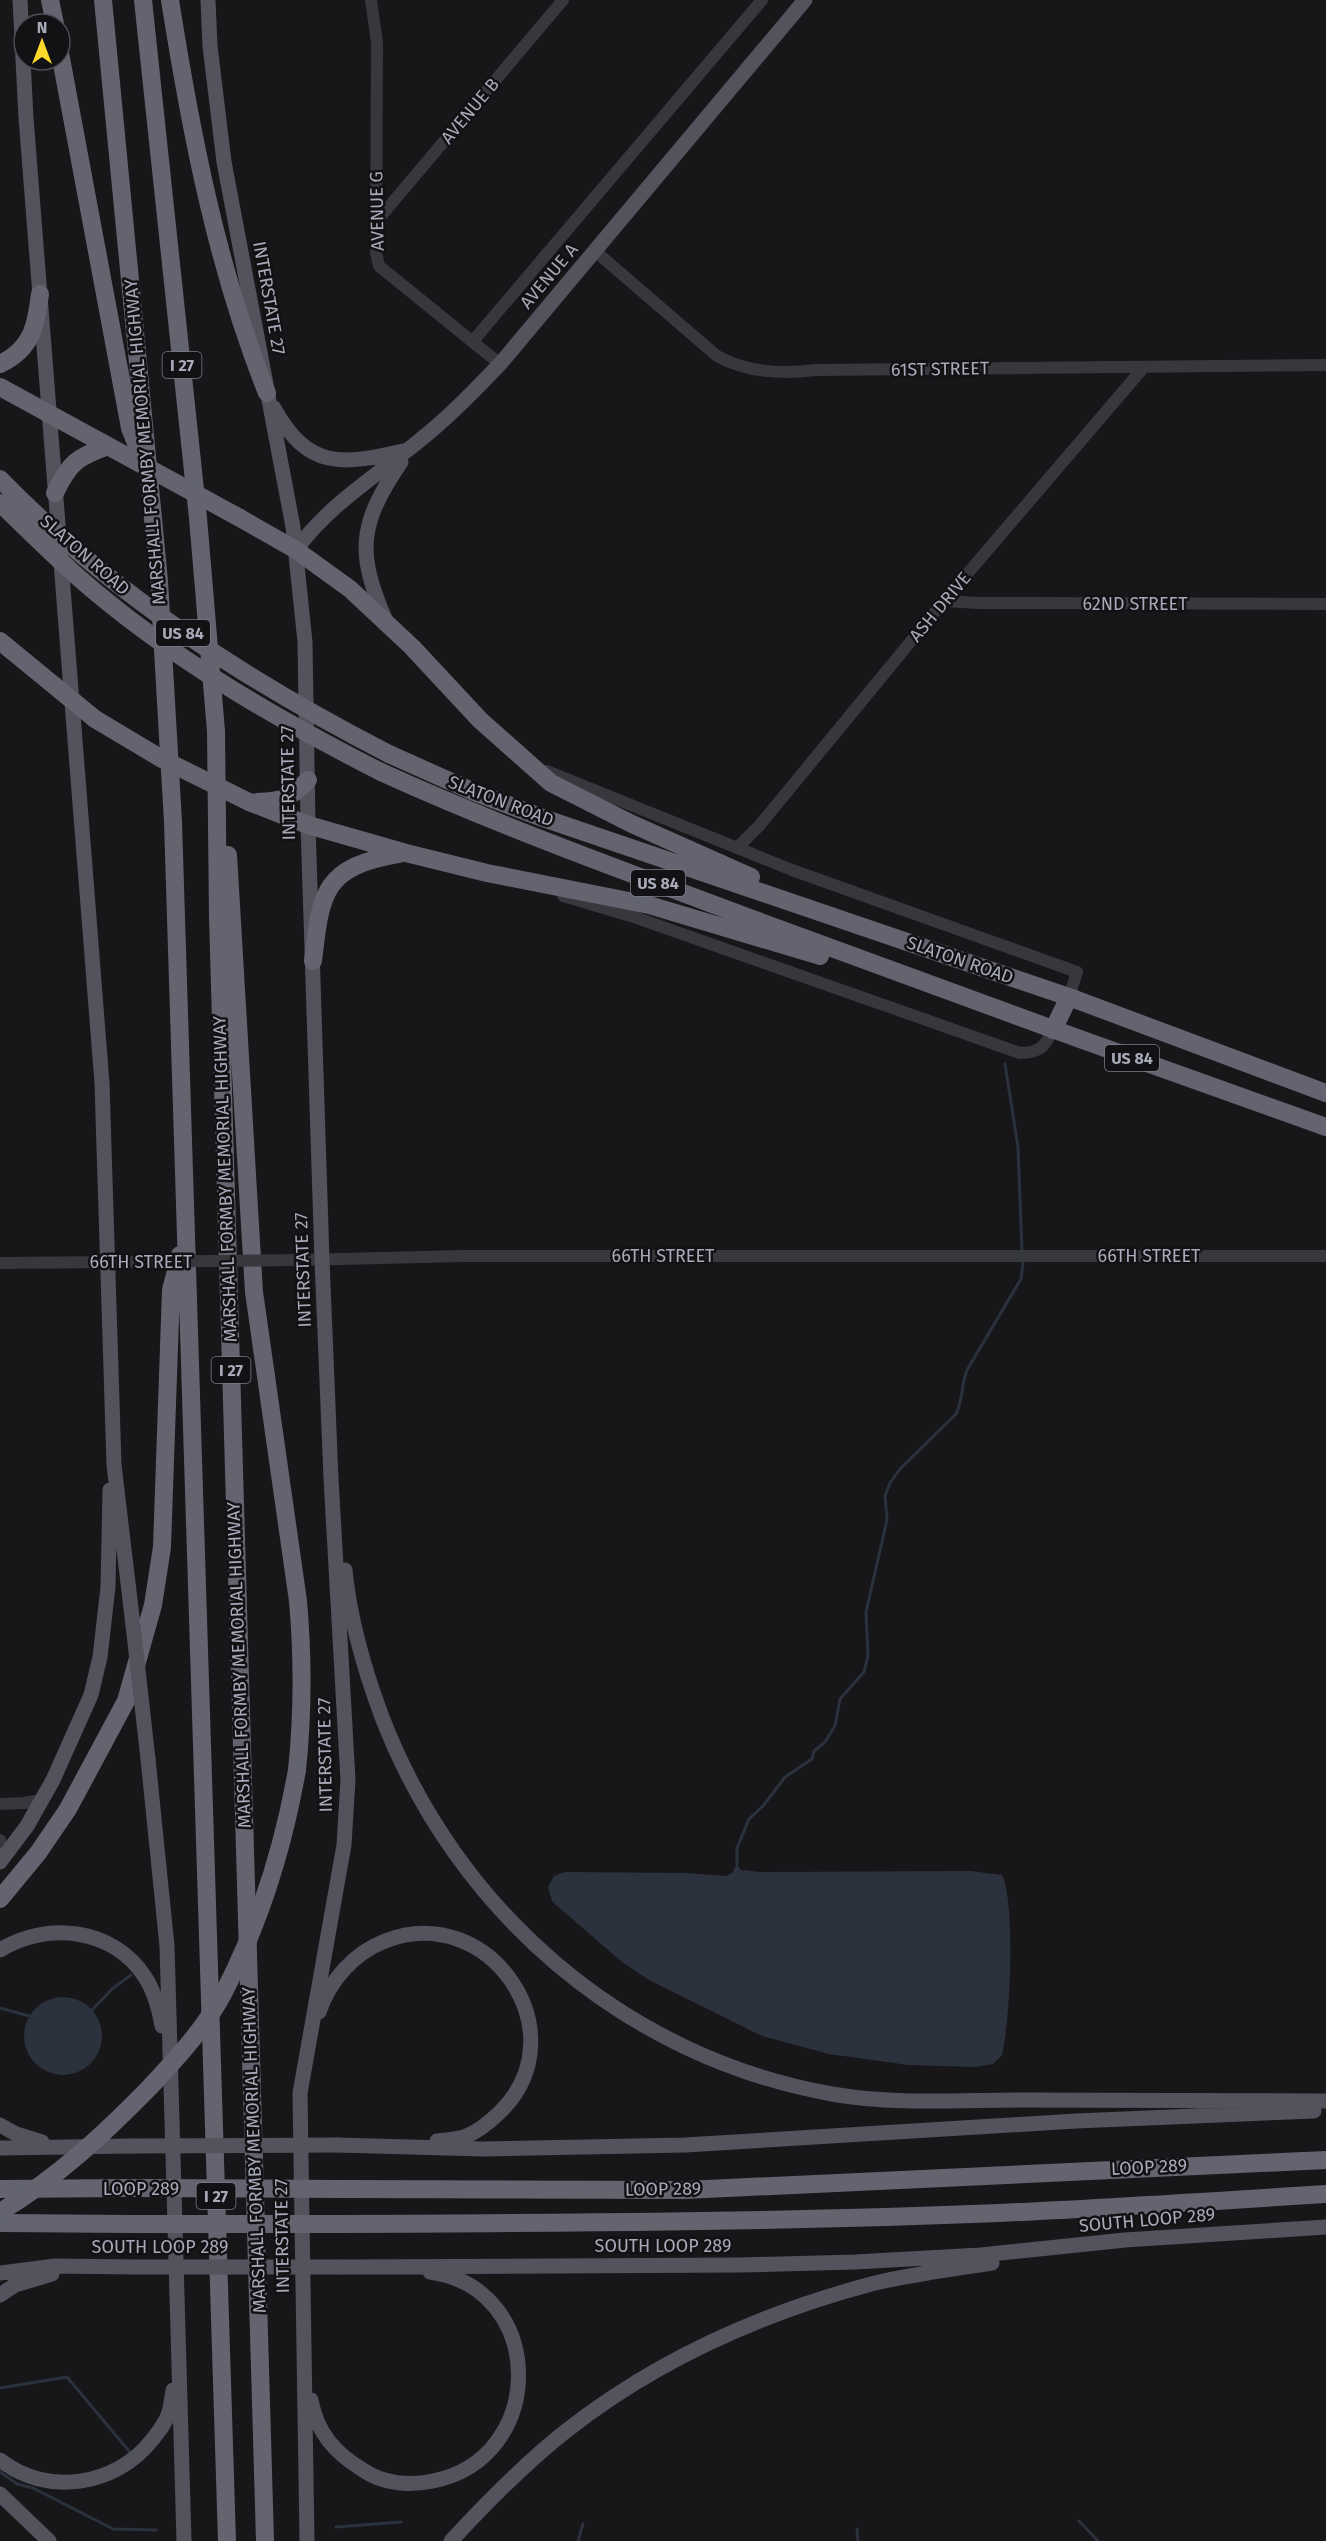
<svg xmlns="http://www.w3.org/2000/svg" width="1326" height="2541" viewBox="0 0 1326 2541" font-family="'Fira Sans',sans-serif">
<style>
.water{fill:#2b323d}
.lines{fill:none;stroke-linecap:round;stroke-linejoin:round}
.stream{stroke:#2b323d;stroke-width:3}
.minor{stroke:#37373e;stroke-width:12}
.major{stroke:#53535d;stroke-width:15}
.highway{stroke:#63646f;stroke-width:18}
.minor-bridge{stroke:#37373e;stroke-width:12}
.major-bridge{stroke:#53535d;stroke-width:15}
.highway-bridge{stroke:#63646f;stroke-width:18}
.labels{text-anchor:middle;stroke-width:5;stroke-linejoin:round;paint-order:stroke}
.shield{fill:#121114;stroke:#7b7c88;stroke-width:1.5}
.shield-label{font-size:16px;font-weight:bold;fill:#a8aab9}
.street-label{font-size:18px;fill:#a8aab9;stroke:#121114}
</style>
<rect width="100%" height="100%" fill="#171619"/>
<path class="water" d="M737,1864L741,1870L761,1872L971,1871L1002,1875C1016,1903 1010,2023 1002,2055L993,2064L976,2067L908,2065L829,2054L762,2036L649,1980L622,1962L556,1905L552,1901L548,1887L554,1876L565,1872L688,1873L726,1876L732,1873Z
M24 2036a39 39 0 1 1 78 0a39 39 0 1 1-78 0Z"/>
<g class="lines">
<path class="stream" d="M1005,1064L1018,1147L1022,1251
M737,1864V1848L749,1819L763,1806L785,1777L812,1759L814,1751L825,1742L835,1726L840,1699L864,1672L868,1656L866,1612L887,1520L885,1496L890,1483L900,1469L956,1414C963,1401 961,1385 967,1370L1021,1279L1023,1263
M0,2008L29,2016
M92,2010L112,1989L131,1975
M0,2388L67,2377L129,2451
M0,2472L17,2484L33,2488L113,2529L156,2530
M1079,2521L1098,2541
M336,2527L401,2522
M857,2529L858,2541
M578,2541L583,2524"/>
<path class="minor" d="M371,0L377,43L376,252L379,266L500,364
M376,222L563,0
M595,251L717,356C748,373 782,374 816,370L1326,365
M473,341L762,0
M944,601L979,603L1326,604
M547,771L792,870L1077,972L1069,997
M737,848L759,826L944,601L1144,367
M563,896L637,918L1020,1053C1040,1053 1045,1046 1053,1030
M300,1260L462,1256H1326
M0,1263L117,1262
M0,1804L24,1803L41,1800
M0,1840L2,1858"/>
<path class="major" d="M20,0L26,118L102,1083L114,1465L133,1625
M208,0L210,46L224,162L293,527L305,642L308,825L322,1260L331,1478L348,1780L344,1845L300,2093L307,2541
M274,408C308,470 342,465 403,451
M296,550C328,505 378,475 420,440C449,417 475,390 500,364L805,0
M386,621C356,552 359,524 401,462
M345,1570C350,1621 364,1669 382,1717C457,1912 625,2057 832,2094C894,2105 960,2100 1022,2100C1123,2100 1225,2101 1326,2101
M148,1759L167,1946L184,2541
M0,1862L27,1826L53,1780L91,1695L100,1657L108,1587L110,1490
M0,1950C47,1921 114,1928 145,1977C155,1992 159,2009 162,2026
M319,2012C330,1980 354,1953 385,1941C488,1900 580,2032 501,2111C491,2121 478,2132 464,2137C456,2139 446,2140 437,2141
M0,2125L16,2134L42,2142
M337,2145L483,2149L685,2145L1076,2121L1314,2111
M0,2148L131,2146
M342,2267L740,2265L855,2262L981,2255L1125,2240L1326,2227
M0,2273L55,2266L136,2267
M0,2295L15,2285L52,2274
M311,2400C317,2433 335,2453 363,2470C383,2484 410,2486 433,2481C548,2458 547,2288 430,2272
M0,2460C47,2497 116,2486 152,2440C159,2431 166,2423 169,2412C171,2405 172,2397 173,2390
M0,2494L49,2541
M451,2541C487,2502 524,2464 566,2431C656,2360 765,2312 875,2283C914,2274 953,2269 992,2263"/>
<path class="highway" d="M50,0L55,24
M103,0L159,581L173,822L227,2541
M143,0L198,518L216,731L218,917L265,2541
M170,0C191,133 217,268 267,393
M60,53L130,428L141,456
M0,364C32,349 36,326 40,294
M0,387L108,446
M55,493C69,463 77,457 108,446
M240,518L296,550L350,589L412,647L480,720L551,783L632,824L751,877
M0,641L95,719
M389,754L474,792L543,818L1069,997L1326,1093
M381,772C504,828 632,874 758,921C947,991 1136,1060 1326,1127
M249,802L308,825L406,853L487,873L649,905L820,956
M257,802C283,801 290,799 308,780
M228,855L254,1292L298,1601C303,1658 303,1713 297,1770
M313,961C321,892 323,867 399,854
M1053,1030L1069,997
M0,1899L38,1853L68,1809L126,1701L153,1605L162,1547L171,1290L180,1255
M0,2189L131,2188
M339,2189L685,2190L1326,2160
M0,2223L133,2224
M339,2224C559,2223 779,2222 999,2213C1108,2208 1217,2201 1326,2194"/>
<path class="minor-bridge" d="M121,1262L300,1260"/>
<path class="major-bridge" d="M133,1625L148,1759
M131,2146L337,2145
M136,2267H342"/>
<path class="highway-bridge" d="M108,446L240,518
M0,479C112,594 247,681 389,754
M0,503C26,528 52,554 79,578C169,657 275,718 381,772
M95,719L162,759L249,802
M131,2188L339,2189
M0,2212C57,2178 104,2134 150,2087C177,2058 204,2029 223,1994C260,1923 283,1849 297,1770
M133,2224H339"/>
</g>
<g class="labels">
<g class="shield">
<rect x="162.5" y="352" width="39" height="26" rx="4.5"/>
<rect x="156" y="620" width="54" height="26" rx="4.5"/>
<rect x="631" y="870" width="54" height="26" rx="4.5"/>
<rect x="1105" y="1045" width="54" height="26" rx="4.5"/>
<rect x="211.5" y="1357" width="39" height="26" rx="4.5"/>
<rect x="196.5" y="2183" width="39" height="26" rx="4.5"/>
</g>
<g class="shield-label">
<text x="182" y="371">I 27</text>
<text x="183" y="639">US 84</text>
<text x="658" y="889">US 84</text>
<text x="1132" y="1064">US 84</text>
<text x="231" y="1376">I 27</text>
<text x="216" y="2202">I 27</text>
</g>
<g class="street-label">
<text transform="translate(470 111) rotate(-50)" y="6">AVENUE B</text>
<text transform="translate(377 211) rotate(-91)" y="6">AVENUE G</text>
<text transform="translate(549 276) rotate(-50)" y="6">AVENUE A</text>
<text transform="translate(269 298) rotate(80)" y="6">INTERSTATE 27</text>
<text transform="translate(940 369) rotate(-1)" y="6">61ST STREET</text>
<text transform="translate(145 442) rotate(-95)" y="6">MARSHALL FORMBY MEMORIAL HIGHWAY</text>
<text transform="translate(85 555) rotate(41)" y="6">SLATON ROAD</text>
<text x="1135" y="610">62ND STREET</text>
<text transform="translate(940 607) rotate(-50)" y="6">ASH DRIVE</text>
<text transform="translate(288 783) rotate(-91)" y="6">INTERSTATE 27</text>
<text transform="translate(501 801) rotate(21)" y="6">SLATON ROAD</text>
<text transform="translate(960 960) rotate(19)" y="6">SLATON ROAD</text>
<text transform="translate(225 1179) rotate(-92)" y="6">MARSHALL FORMBY MEMORIAL HIGHWAY</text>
<text x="663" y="1262">66TH STREET</text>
<text x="1149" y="1262">66TH STREET</text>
<text x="141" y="1268">66TH STREET</text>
<text transform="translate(303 1270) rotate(-92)" y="6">INTERSTATE 27</text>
<text transform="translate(239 1665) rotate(-92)" y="6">MARSHALL FORMBY MEMORIAL HIGHWAY</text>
<text transform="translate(325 1755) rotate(-91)" y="6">INTERSTATE 27</text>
<text transform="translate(254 2150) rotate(-92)" y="6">MARSHALL FORMBY MEMORIAL HIGHWAY</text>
<text transform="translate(1149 2167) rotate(-3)" y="6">LOOP 289</text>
<text x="141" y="2195">LOOP 289</text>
<text transform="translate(663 2189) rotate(-1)" y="6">LOOP 289</text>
<text transform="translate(1147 2220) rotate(-5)" y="6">SOUTH LOOP 289</text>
<text transform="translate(282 2236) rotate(-91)" y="6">INTERSTATE 27</text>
<text x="663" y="2252">SOUTH LOOP 289</text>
<text x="160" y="2253">SOUTH LOOP 289</text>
</g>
</g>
<g transform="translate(42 42)"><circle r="28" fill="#121114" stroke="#4e4e56" stroke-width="1.5"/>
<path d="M0-4.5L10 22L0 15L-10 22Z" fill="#fed929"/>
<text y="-9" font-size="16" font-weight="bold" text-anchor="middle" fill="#a8aab9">N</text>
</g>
</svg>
